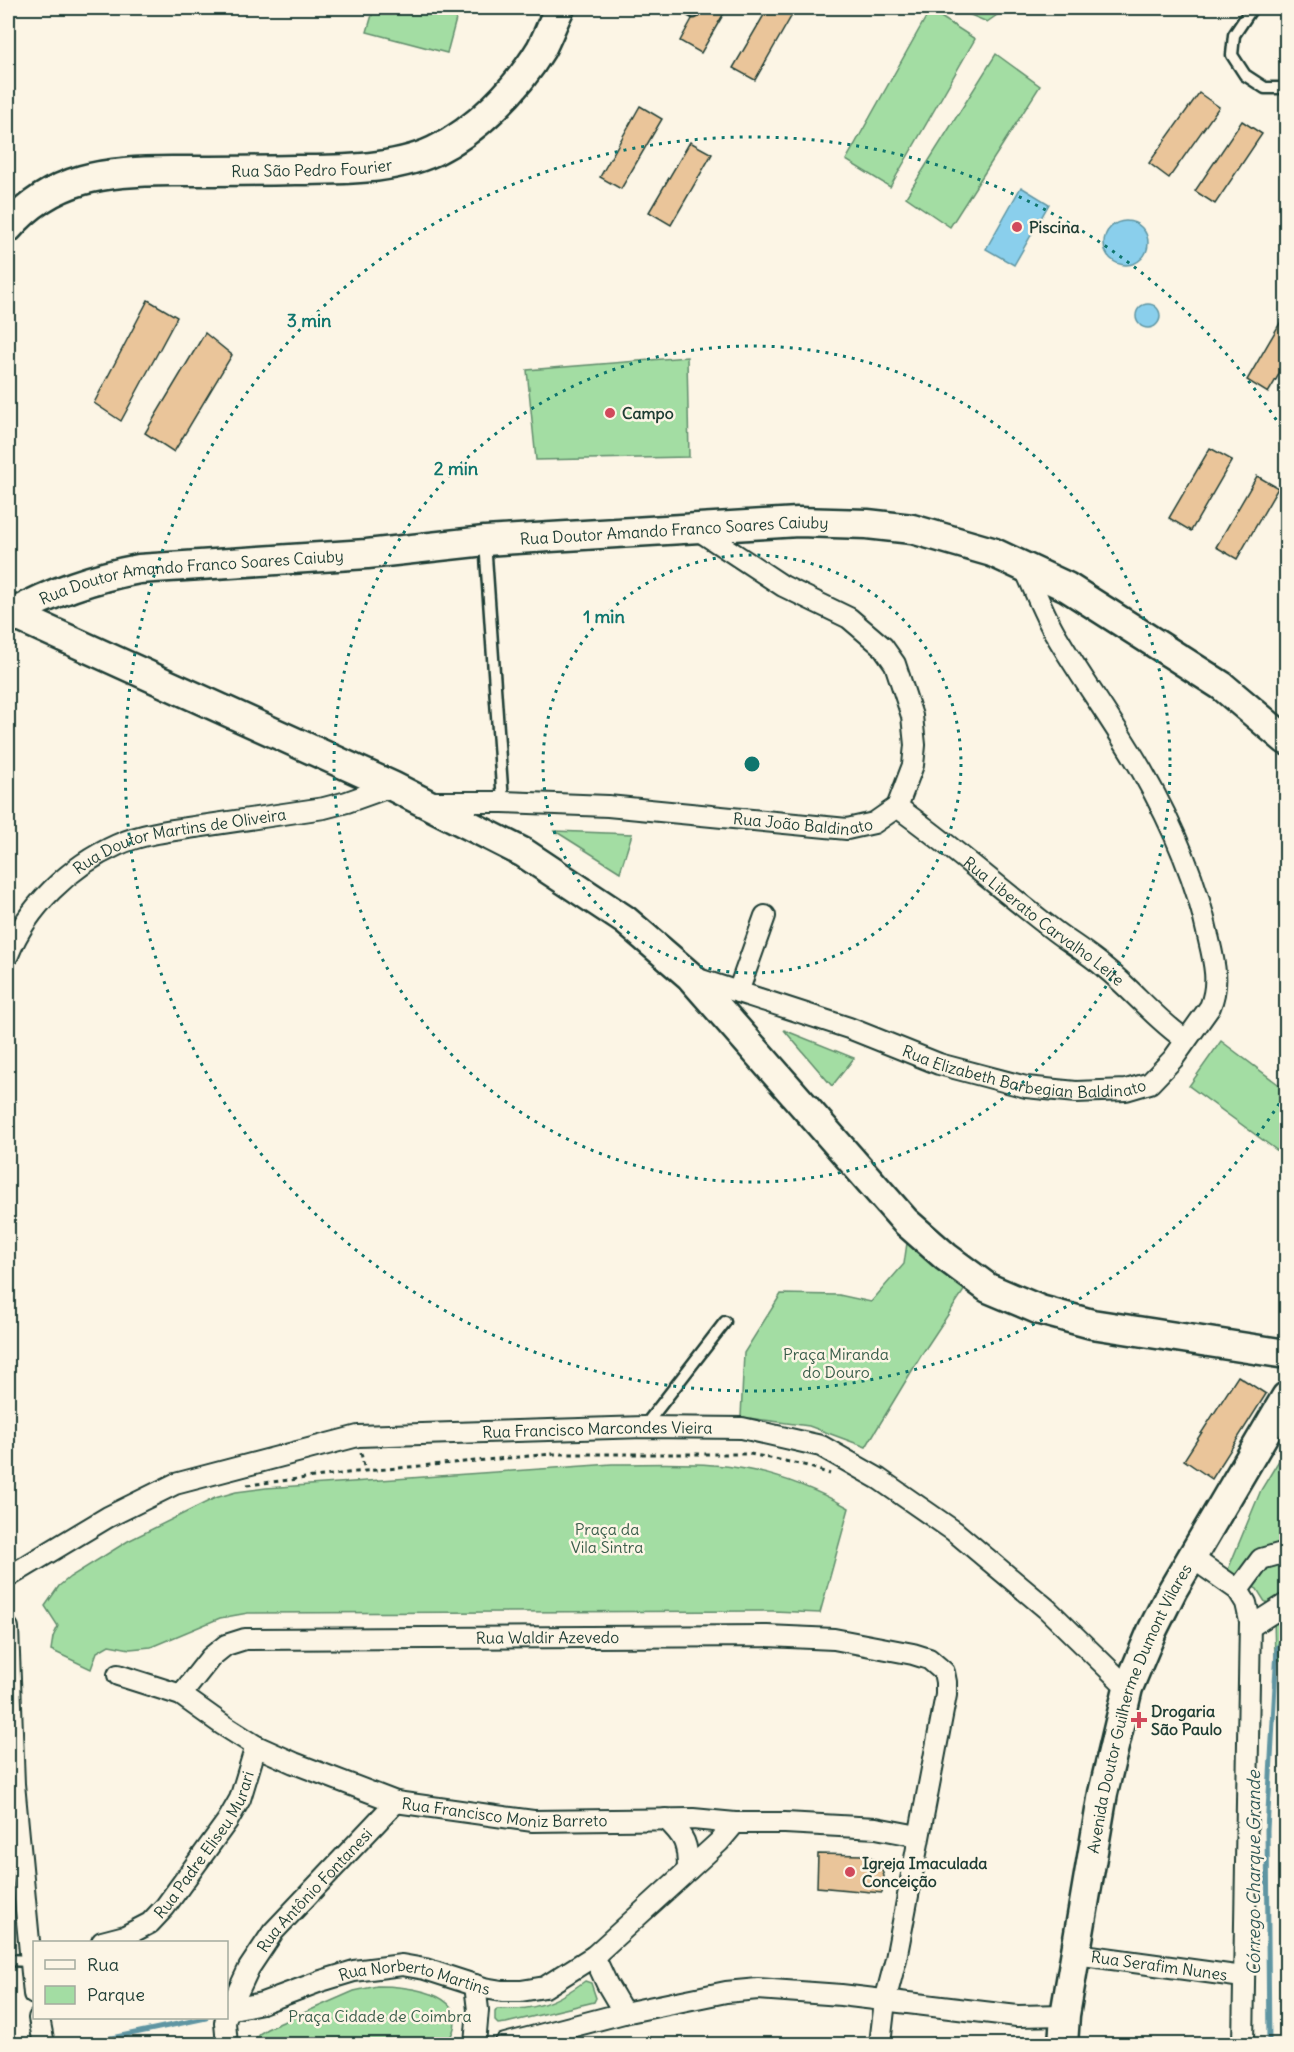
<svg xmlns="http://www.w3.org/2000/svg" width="1294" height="2052" viewBox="0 0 1294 2052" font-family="Delius,sans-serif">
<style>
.green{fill:#a3dda3;stroke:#618d6c;stroke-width:1.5}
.water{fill:#8acfec;stroke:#5f95a2;stroke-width:1.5}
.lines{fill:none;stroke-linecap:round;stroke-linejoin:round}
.stream{stroke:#5f95a2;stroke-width:5}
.building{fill:#eac59a;stroke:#1f3d34;stroke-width:1.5}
.lane-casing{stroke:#1f3d34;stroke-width:15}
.street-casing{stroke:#1f3d34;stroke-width:24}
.secondary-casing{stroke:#1f3d34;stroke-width:33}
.path{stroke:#1f3d34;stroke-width:3;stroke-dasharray:4.5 4.5;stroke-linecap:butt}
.lane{stroke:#fcf5e5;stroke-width:10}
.street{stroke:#fcf5e5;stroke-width:20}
.secondary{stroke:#fcf5e5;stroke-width:28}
.ring{fill:none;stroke:#0f766e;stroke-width:3;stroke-dasharray:3 6}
.poi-dot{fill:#d1495b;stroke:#fcf5e5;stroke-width:2}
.labels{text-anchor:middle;stroke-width:5;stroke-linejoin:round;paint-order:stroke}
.street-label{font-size:16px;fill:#1f3d34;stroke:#fcf5e5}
.poi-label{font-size:16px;font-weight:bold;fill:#1f3d34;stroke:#fcf5e5;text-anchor:start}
.park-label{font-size:16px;fill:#395d4a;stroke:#fcf5e5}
.water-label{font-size:18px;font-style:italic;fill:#345a59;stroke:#fcf5e5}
.centre{fill:#0f766e;stroke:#fcf5e5;stroke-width:3}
.ring-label{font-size:18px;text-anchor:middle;font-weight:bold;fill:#0f766e;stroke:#fcf5e5;stroke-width:5;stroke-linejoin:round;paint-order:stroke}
</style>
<rect width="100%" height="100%" fill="#fcf5e5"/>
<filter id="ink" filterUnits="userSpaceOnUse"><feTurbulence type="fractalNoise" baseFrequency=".0167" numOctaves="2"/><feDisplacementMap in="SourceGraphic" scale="12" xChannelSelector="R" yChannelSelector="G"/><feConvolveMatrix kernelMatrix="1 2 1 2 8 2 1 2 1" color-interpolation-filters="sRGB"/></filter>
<g filter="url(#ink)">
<path class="green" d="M374,8H459L447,53L367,32Z
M954,8H1007L987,22Z
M930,10L975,39L890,187L846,160Z
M996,54L1040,86L950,227L906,197Z
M687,357L689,457L536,460L527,370Z
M555,831L632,834L620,872Z
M784,1030L854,1058L832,1086Z
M1221,1041L1286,1090V1157L1189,1086Z
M908,1236L967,1286L922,1354L866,1447L809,1426L741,1417L744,1353L781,1294L839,1295L871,1302L904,1264Z
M1286,1449V1660H1275L1274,1616L1257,1589L1227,1572L1261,1490Z
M612,1464C646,1464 680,1462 713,1465C760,1468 808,1485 849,1508L820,1613L773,1611L248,1613L220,1618L151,1647L130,1649L109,1645L97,1652L91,1669L51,1650L53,1637L58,1626L45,1606L59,1586L70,1577L128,1541L215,1498L236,1492L266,1488Z
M585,1981L591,1983L596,1998L594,2002L506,2023L498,2024L495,2021V2012L497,2009C503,2008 510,2010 516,2009C543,2008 563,1997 585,1981Z
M377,1986C400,1986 455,1990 455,2020C455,2030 451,2038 444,2044H252L259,2034L267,2029L354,1991Z"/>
<path class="water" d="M1021,187L1049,204L1014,265L986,249Z
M1104 243a22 22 0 1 1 44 0a22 22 0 1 1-44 0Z
M1136 316a12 12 0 1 1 24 0a12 12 0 1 1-24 0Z"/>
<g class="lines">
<path class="stream" d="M83,2044L206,2018
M1269,2044L1267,1830L1277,1649L1286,1634"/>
</g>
<path class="building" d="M700,8H727L701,53L680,41L692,19L700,16Z
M768,8H796L755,80L733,68Z
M1199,93L1219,107L1169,178L1149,163Z
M640,106L662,119L621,189L600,177Z
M1242,121L1262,134L1215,204L1195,191Z
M690,142L712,154L671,225L649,212Z
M148,300L177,317L121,421L94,403Z
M1287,311V361L1268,393L1247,380Z
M205,333L232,355L174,452L145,433Z
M1210,448L1232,460L1191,531L1169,518Z
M1257,476L1278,488L1237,559L1216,547Z
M1238,1376L1266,1394L1212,1479L1184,1460Z
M818,1854L863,1855L873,1858L881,1868L884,1876L882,1893L817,1887Z"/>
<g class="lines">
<g class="lane-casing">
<path id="lane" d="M687,8L694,12
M1252,8L1234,35L1232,55L1245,75L1265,88H1286
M485,542L503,802
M644,1427L725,1322
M8,1960L30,1961"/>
</g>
<g class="street-casing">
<g id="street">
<path id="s1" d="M429,802H503L608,806L847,829L874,823L897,807L913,765L915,745L912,716L895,664L883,647L849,618L783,586L698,530"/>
<path id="s2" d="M897,807C952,846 1002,891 1056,932C1072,944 1089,954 1104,967C1133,990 1156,1020 1186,1040"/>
<path id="s3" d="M8,955C27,907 70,866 117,845C143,833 174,830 202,826C243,820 283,814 324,808L347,802L392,786"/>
<path id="s4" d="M692,977L849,1028L939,1064L1026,1087L1076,1092L1126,1090L1150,1083L1173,1059L1210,1007C1220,983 1214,961 1208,936C1196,878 1171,822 1142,771C1115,724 1083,681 1056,635C1044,615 1035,591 1025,569"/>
<path d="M738,992L765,916"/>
<path d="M1191,1557L1238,1590L1246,1603L1250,1621L1243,2044"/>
<path id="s5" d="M8,1577L108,1517L175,1484L358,1436L644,1427L742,1428L821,1446L879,1479L954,1531L1047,1609L1128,1688"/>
<path d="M1238,1590L1261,1559L1286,1552"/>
<path d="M1250,1627L1286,1604"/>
<path d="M8,1628L14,1784L34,1994"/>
<path id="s6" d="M118,1675L181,1695L223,1725L256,1746L294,1763L396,1802L533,1821L693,1819L735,1823H785L876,1828L918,1836"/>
<path id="s7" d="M181,1695L211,1657L226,1645L245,1639L767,1636L834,1639L913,1654L929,1659L944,1672L946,1682V1695L896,1959L885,2001L880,2044"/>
<path d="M666,1819C685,1837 688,1844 688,1870"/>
<path id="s8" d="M102,1942L125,1936L150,1923L165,1907L228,1820L240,1799L256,1746"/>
<path id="s9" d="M1076,1954L1243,1977"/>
<path d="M594,1956L607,1984L624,2013"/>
<path id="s10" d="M228,2010L262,2003L321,1981L354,1971L402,1965L425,1969L484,1988L502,1991H521L545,1987L594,1956L719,1842L735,1823"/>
<path id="s11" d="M226,2017L249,1968L273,1932L396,1802"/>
<path d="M39,2018L44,2044"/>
<path d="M226,2018L225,2023L227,2044"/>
<path d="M475,2044L478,2010L475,1985"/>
<path d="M505,2044L624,2013L726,1992L758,1989L841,1995L1017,2016L1065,2015"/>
</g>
</g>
<g class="secondary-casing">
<g id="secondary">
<path id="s12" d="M8,228C52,176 108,171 172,171C213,171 254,171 295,170C338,170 394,170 434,151C476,131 517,89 541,49C548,36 553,21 560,8"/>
<path d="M8,612L392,786L524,853L625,920L690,976L905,1221L946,1257L988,1288L1040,1310L1092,1324L1286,1354"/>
<path id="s13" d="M12,614C52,592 95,577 139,569L367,554L485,541L798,522L867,524L912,529L992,552L1067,587L1222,686L1286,740"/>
<path id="s14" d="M1063,2044L1065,2015L1103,1793L1128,1688L1152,1631L1172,1591L1286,1397"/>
</g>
</g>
<path class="path" d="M361,1453L365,1471
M247,1485L365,1471L552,1454H750L804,1465L830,1474"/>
<use href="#lane" class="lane"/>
<use href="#street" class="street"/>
<use href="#secondary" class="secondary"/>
</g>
</g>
<g class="ring">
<circle cx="752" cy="764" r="209"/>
<circle cx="752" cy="764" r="418"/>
<path d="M1284 1096A627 627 0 1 1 1284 432"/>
</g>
<g class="poi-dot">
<circle cx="1017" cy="227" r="6"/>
<circle cx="610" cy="413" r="6"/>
<path d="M1136 1711h6v6h6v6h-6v6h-6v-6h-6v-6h6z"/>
<circle cx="850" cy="1872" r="6"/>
</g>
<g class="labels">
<g class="street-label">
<text dy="6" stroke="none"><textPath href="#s12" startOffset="320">Rua São Pedro Fourier</textPath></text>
<text dy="6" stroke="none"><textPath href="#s13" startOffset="672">Rua Doutor Amando Franco Soares Caiuby</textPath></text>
<text dy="6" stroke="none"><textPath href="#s13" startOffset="186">Rua Doutor Amando Franco Soares Caiuby</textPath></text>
<text dy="6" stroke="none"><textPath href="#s1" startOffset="375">Rua João Baldinato</textPath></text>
<text dy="6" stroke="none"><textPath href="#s3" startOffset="220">Rua Doutor Martins de Oliveira</textPath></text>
<text dy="6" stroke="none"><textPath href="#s2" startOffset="186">Rua Liberato Carvalho Leite</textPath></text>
<text dy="6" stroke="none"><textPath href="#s4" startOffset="348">Rua Elizabeth Barbegian Baldinato</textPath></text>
<text dy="6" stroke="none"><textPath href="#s5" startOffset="620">Rua Francisco Marcondes Vieira</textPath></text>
<text dy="6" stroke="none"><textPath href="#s7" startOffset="390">Rua Waldir Azevedo</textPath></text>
<text dy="6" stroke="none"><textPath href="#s14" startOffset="346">Avenida Doutor Guilherme Dumont Vilares</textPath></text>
<text dy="6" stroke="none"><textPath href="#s6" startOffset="417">Rua Francisco Moniz Barreto</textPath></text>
<text dy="6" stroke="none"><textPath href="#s8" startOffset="148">Rua Padre Eliseu Murari</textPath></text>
<text dy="6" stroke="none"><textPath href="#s11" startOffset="156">Rua Antônio Fontanesi</textPath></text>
<text dy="6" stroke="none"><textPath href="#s9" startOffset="84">Rua Serafim Nunes</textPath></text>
<text dy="6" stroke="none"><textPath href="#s10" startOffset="194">Rua Norberto Martins</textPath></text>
</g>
<g class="poi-label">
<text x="1029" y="233">Piscina</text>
<text x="622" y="419">Campo</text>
<text x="1151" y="1717">Drogaria<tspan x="1151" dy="18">São Paulo</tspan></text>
<text x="862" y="1869">Igreja Imaculada<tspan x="862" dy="18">Conceição</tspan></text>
</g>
<g class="park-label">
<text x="836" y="1360">Praça Miranda<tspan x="836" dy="18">do Douro</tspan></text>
<text x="607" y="1535">Praça da<tspan x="607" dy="18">Vila Sintra</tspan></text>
<text x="380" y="2022">Praça Cidade de Coimbra</text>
</g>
<g class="water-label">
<text transform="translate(1254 1873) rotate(-90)" y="6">Córrego Charque Grande</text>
</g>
</g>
<circle cx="752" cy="764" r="9" class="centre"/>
<g class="ring-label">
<text x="309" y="327">3 min</text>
<text x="456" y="475">2 min</text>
<text x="604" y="623">1 min</text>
</g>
<rect width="1294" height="2052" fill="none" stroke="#fcf5e5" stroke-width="30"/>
<rect x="15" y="15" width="1264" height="2022" fill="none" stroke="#1f3d34" stroke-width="2" filter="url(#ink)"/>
<rect x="33" y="1941" width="195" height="78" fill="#fcf5e5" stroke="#a4ab9e" stroke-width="1.5"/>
<rect x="45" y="1960" width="30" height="9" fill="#fcf5e5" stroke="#a4ab9e" stroke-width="1.5"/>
<text x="87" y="1971" font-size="18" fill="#1f3d34">Rua</text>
<rect x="45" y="1986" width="30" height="18" fill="#a3dda3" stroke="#a4ab9e" stroke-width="1.5"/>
<text x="87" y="2001" font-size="18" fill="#1f3d34">Parque</text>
</svg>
